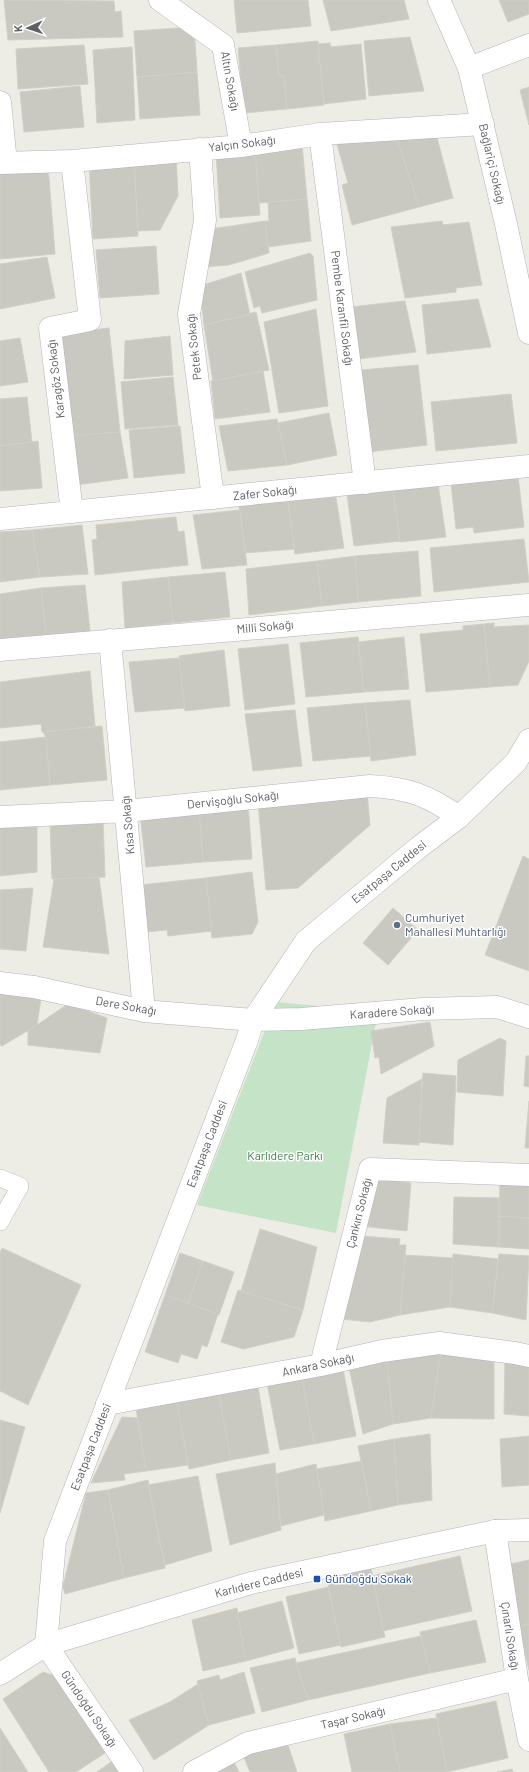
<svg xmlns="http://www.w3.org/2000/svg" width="529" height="1772" viewBox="0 0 529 1772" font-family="Barlow,sans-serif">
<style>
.green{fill:#c4e3c7}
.building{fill:#c9c8c1;stroke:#d2cfc4}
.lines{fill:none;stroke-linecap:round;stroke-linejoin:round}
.service-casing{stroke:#b2b4b8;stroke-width:18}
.minor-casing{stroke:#b2b4b8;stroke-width:23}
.tertiary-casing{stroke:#b2b4b8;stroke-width:23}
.service{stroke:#fff;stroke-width:17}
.minor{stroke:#fff;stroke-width:22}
.tertiary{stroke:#fff;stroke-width:22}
.service-dot{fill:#5c6f8a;stroke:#fff;stroke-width:1.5}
.transit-dot{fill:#1a4fb4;stroke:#fff;stroke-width:1.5}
.labels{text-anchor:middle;stroke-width:3;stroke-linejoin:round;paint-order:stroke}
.street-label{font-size:12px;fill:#5d5f64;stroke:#fff}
.service-label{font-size:12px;fill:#4e5e75;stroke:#fff;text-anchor:start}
.park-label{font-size:12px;fill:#3e8148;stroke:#fff}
.transit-label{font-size:12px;fill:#164399;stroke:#fff;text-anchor:start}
</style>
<rect width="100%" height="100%" fill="#edece5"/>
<path class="green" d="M276,1002L378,1012L336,1233L197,1205Z"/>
<path class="building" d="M4,0L114,1L115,12L121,11L123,37L8,40Z
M234,0H308L311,26L237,33Z
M323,0H404L409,19L331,31Z
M499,0H529V14L508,22Z
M194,27L197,72L137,77L134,31Z
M410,37L424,91L369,96L364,41Z
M318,41L324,105L287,109L284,76H279L276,45Z
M330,43L331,47L361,44L366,99L324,104L318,44Z
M84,45L88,84L18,89L16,49Z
M276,45L279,76H284L287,109L244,113L238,48Z
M132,47L135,120L97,123L93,50Z
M197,72L200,115L140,119L137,77Z
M80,86L84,127L24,132L20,92Z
M529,87V125L520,90Z
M436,134L453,198L419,207L397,139L410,135L412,140Z
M365,137L397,139L419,207L352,225L342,185L348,183L337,144Z
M302,145L307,199L259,203L255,150Z
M255,150L260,215L220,218L216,152Z
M176,155L178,196L160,230L138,231L134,158Z
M134,160L138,236L93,239L89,162Z
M48,166L55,254L0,259V170Z
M307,199L311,241L268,247L265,221H269L268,202Z
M265,221L269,253L229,265L203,267L211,229Z
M442,221L443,225L469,222L482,285L456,288V292L405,298L391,227Z
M156,246L159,294L100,298L96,250Z
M310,253L313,256L317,300L262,313L260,306L254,308L245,272Z
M47,257L55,298L0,309V264Z
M241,273L250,315L204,325L200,286Z
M478,299L491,347L427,354L422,305Z
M405,301L416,352L358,359L350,307Z
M316,309L328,406L279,413L264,322Z
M256,312L269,370L213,381L204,325Z
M109,328L120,432L71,436L61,334Z
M170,336L173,375L124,379L125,341Z
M20,338L28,382L0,386V341Z
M418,365L427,445L368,452L360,370Z
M263,371L270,412L215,419L211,381Z
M173,377L178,425L125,429L121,382Z
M511,394L517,443L436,451L431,402Z
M27,397L32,442L0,446V399Z
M329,413L337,455L287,465L278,423Z
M277,419L287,465L228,471L219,426Z
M180,426L185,473L134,478L129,430Z
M120,432L128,478L76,485L71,436Z
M38,441L42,488L0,491V446Z
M518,476L524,527L474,533L473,527L456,529L451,483Z
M438,484L446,537L400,542L393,490Z
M393,490L400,541L354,546L347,494Z
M336,497L344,548L295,554L288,501Z
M288,501L295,549L245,553L239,505Z
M240,510L247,565L202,569L193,515Z
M176,517L178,532L184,531L188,565L95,575L92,540L97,539L96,525Z
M82,525L88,574L40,577L32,530Z
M32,530L40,577L0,582V532Z
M524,539L529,582L434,592L430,548Z
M418,551L421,596L358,602L355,556Z
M355,556L358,602L322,606L317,561Z
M317,561L322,606L249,615L246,569Z
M225,572L230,617L173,623L168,577Z
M168,577L173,623L125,628L122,582Z
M85,585L90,631L46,635L41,588Z
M41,588L46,635L0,642V594Z
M494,623V627L529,625V661L518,685L490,687L484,624Z
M484,624L490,687L426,692L420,634L463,630V626Z
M358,637L364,692L306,697L300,643Z
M404,637L409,689L364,692L358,642Z
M288,644L295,704L245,710L238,649Z
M224,650L230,706L185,711L179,656Z
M179,658L185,708L135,712L129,662Z
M90,671L95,726L42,732L41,724L0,728V682Z
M410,700L416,755L371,761L365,703Z
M365,703L371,756L313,761L307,708Z
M295,710L302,766L253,771L245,714Z
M102,726L107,780L50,785L46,737L43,732Z
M46,737L50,785L0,790V742Z
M367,792L370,825L298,888L266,890L258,803Z
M248,803L252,859L203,862L199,808Z
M199,808L203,862L146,867L140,814Z
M103,820L105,877L52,879L50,822Z
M37,823V872L0,876V826Z
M523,856L529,859V971L485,955Z
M252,872L258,922L252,934L212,938L206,878Z
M99,877L109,954L43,947L54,879Z
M206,878L212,931L168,936L167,930L145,932L140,885Z
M33,888L26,951L0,949V890Z
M393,908L418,930L388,965L363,943Z
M0,992L41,998L37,1025L2,1046L0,1045Z
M68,1004L107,1018L100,1053L28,1045V1031Z
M430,1022L434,1046L381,1074L379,1057L375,1058L371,1031Z
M500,1038L506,1041L503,1096L457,1092L458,1060Z
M526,1056H529V1087L524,1086Z
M423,1073L456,1076L453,1145L419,1142Z
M422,1079L419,1145L383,1143L387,1098Z
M529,1101V1148H525Z
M370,1178L411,1183L407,1231L361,1226Z
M500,1183L529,1185V1218L499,1216Z
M454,1197L499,1198V1247L453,1244Z
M499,1216L529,1218V1249L499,1247Z
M260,1229L317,1247L303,1310L241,1291Z
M361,1236L400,1239L399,1245H406L400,1315L370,1322L341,1319Z
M2,1248L81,1285L28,1405L0,1391V1253Z
M180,1253L203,1261L188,1303L165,1295Z
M453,1254L498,1259L492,1313L450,1307Z
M499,1254L529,1256L526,1320L492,1313Z
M405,1255L453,1258L450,1307L400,1315Z
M203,1261L234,1272L219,1315L188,1303Z
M238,1290L303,1310L294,1337L243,1349L221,1342Z
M165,1295L218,1314L207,1347L202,1345L197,1359L181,1354L178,1363L145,1352Z
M441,1351L431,1418L393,1424L387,1360Z
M441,1351L494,1355V1419L431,1418Z
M505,1359L529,1365V1416L504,1414Z
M387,1360L393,1424L363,1434L349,1367Z
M343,1369L356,1436L314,1444L302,1377Z
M302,1377L314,1444L280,1450L267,1383Z
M257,1381L269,1453L231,1460L218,1389Z
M219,1394L231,1460L189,1469L177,1402Z
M177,1402L188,1465L146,1471L136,1408Z
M122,1417L138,1418L146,1471L124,1474L125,1480L91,1483Z
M0,1420L25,1427L0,1513Z
M430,1434L432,1500L398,1505L394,1439Z
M529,1436V1485L502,1487L500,1439Z
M394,1439L398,1505L371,1511L358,1446Z
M362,1461L371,1511L325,1521L317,1469Z
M275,1463L281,1530L230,1545L216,1474Z
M316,1464L324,1515L281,1526L276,1474Z
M198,1476L212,1551L165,1565L148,1485Z
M148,1480L165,1568L124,1578L108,1490Z
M108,1490L124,1578L65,1594L63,1586L86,1493Z
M460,1556L472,1611L383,1631L372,1576Z
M369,1559L385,1637L341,1647L325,1569Z
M529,1560V1624L519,1626L506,1565Z
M328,1587L341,1645L299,1654L286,1597Z
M282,1601L294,1648L246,1661L237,1613Z
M237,1608L246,1661L203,1671L192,1620Z
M476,1620L486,1662L430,1673L420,1632Z
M529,1624V1670L519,1626Z
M421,1636L430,1673L308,1700L296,1663Z
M295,1658L308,1700L262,1712L250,1668Z
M43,1672L55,1676L105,1753L76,1772H49L3,1699Z
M244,1672L255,1713L209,1725L197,1681L219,1675L220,1680Z
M198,1684L209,1725L154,1760L129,1720L170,1702Z
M496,1701L508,1758L447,1772L436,1714Z
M437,1718L447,1772H400L390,1724Z
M390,1724L400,1772H352L344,1734Z
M0,1728L28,1772H0Z
M288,1745L297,1772H250L243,1755Z
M115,1759L123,1772H97Z
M234,1762L239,1772H214Z
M512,1769L513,1772H497Z"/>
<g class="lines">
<g class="service-casing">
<path id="service" d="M0,1178L20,1186L0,1222"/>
</g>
<g class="minor-casing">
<path id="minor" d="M160,0L223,45L241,146
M469,68L529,45
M0,102L6,163
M320,134L365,483
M200,149L205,220L189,314L213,498
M0,163L72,161L241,146L320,134L483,124
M72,512L50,328L90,320L72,161
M0,519L529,466
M110,640L144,1011
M0,650L529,605
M0,817L126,811L370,786C409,788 427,795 459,817
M0,983L34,987L144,1011L253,1020L301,1019L423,1009L497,1007L529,1017
M321,1365L370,1169L529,1175
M107,1404L321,1365L382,1351L439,1343L515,1353L529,1356
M495,1531L517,1679L529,1740
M46,1645L132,1772
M194,1772L248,1743L517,1679"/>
</g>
<g class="tertiary-casing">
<path id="tertiary" d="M439,0L469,68L506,224L529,333
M46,1645L55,1541L247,1040L253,1020L306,941L418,848L459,817L516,762L529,740
M0,1674L46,1645L251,1583L495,1531L529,1530"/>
</g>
<use href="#service" class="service"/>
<use href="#minor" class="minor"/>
<use href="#tertiary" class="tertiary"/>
</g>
<circle class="service-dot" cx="397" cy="925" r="4"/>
<rect class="transit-dot" x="313" y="1575" width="8" height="8" rx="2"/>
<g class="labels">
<g class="street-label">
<text transform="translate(230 81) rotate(80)" y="4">Altın Sokağı</text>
<text transform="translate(242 144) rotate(-7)" y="4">Yalçın Sokağı</text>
<text transform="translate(492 164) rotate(77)" y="4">Bağlariçi Sokağı</text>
<text transform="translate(342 308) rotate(83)" y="4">Pembe Karanfil Sokağı</text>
<text transform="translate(194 347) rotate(-96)" y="4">Petek Sokağı</text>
<text transform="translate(56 379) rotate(-97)" y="4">Karagöz Sokağı</text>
<text transform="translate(265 493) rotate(-6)" y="4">Zafer Sokağı</text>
<text transform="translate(265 627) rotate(-5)" y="4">Milli Sokağı</text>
<text transform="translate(233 800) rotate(-6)" y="4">Dervişoğlu Sokağı</text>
<text transform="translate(128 825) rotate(-95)" y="4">Kısa Sokağı</text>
<text transform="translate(389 872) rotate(-39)" y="4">Esatpaşa Caddesi</text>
<text transform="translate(126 1006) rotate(10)" y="4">Dere Sokağı</text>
<text transform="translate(392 1012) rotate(-4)" y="4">Karadere Sokağı</text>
<text transform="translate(207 1144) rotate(-69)" y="4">Esatpaşa Caddesi</text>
<text transform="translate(359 1213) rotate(-76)" y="4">Çankırı Sokağı</text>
<text transform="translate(318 1365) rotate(-12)" y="4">Ankara Sokağı</text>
<text transform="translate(91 1447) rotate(-69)" y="4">Esatpaşa Caddesi</text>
<text transform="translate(259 1583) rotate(-14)" y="4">Karlıdere Caddesi</text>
<text transform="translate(510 1636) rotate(81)" y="4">Çınarlı Sokağı</text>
<text transform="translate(89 1709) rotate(56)" y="4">Gündoğdu Sokağı</text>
<text transform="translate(353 1718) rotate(-13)" y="4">Taşar Sokağı</text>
</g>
<g class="service-label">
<text x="405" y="922">Cumhuriyet<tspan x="405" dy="14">Mahallesi Muhtarlığı</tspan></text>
</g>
<g class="park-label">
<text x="285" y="1160">Karlıdere Parkı</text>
</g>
<g class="transit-label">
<text x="325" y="1583">Gündoğdu Sokak</text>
</g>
</g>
<g transform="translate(28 28) rotate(267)" stroke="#ffffff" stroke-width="3" paint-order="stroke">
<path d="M0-3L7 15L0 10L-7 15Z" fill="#5d5f64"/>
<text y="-6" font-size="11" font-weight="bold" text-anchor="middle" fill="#5d5f64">K</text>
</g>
</svg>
